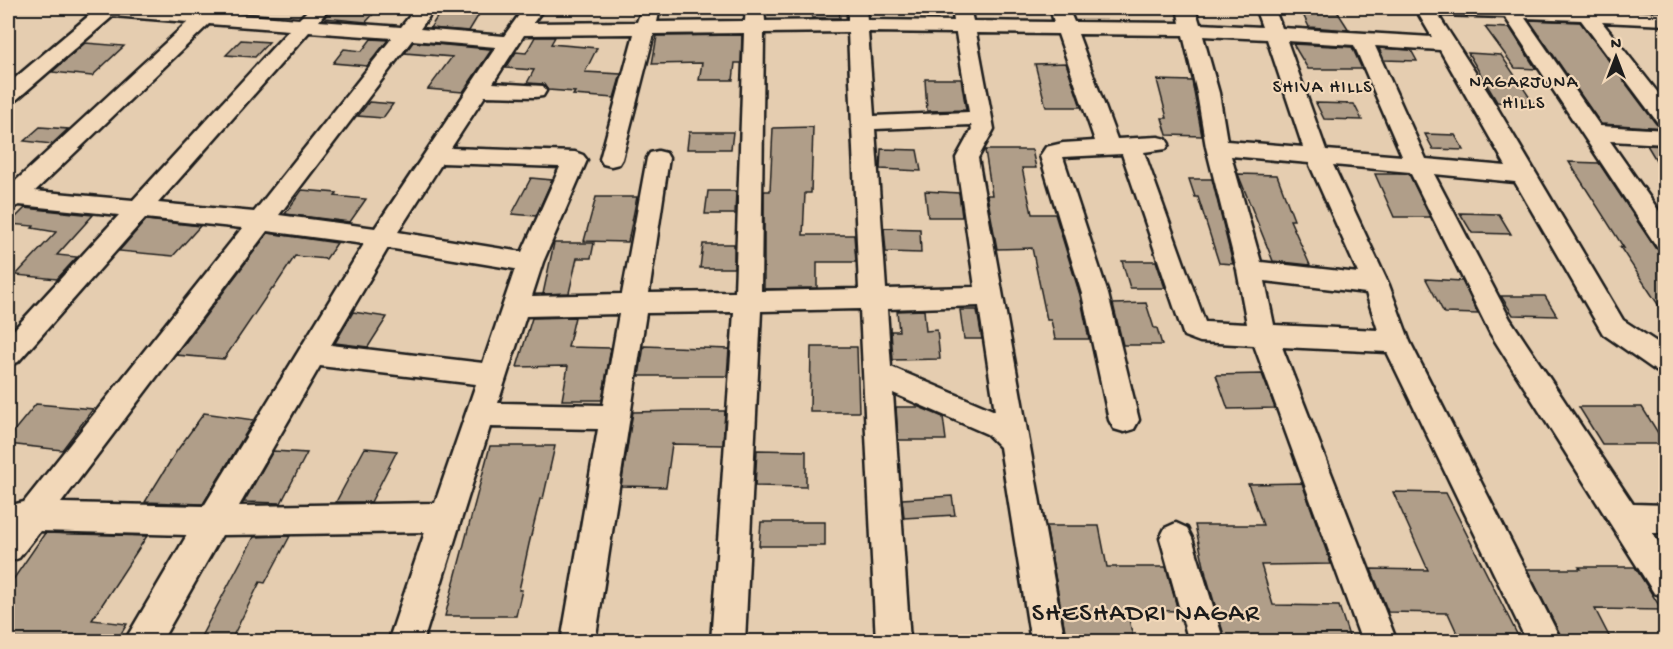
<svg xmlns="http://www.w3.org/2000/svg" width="1673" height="649" viewBox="0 0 1673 649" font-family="'Gochi Hand',sans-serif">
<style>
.building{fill:#b09e89;stroke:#1c1c1c;stroke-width:1.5}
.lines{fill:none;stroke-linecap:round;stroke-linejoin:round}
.minor-casing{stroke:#1c1c1c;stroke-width:5}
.minor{fill:#f2d8b9;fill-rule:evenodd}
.labels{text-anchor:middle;stroke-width:4.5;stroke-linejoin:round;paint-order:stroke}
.far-neighbourhood-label{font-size:18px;letter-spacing:1.5px;fill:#1c1c1c;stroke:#f2d8b9}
.near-neighbourhood-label{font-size:26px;letter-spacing:1.5px;fill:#1c1c1c;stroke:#f2d8b9}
</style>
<rect width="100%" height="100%" fill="#e5cdb0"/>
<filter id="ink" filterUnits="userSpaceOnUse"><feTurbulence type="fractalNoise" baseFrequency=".0167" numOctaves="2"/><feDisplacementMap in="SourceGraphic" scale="12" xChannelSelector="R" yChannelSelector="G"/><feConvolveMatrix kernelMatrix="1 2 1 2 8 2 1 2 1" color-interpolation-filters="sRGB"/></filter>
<g filter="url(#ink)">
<path class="building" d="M331,8H364L378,9L366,22L324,18Z
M443,8H483L469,31L430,28Z
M1300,8H1335L1349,30L1309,27Z
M812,10H839L840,18H812Z
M1529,20L1580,22L1656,124L1665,128L1601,124Z
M1485,27L1510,28L1536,69L1515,68Z
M742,35L741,63H735L733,80H699L702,63L652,64L657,36Z
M535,37H555L551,44L597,48L585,72L621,74L614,98L573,95L575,92L548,90L543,84L527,83L534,70L506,68L516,52L526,53Z
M371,39L388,40L367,66L333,63L344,49L362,51Z
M241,40L269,42L255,57L226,55Z
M413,42L489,49H492L463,92L428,89L452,57L405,53Z
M85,43L124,46L92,76L52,72Z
M1293,44L1352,47L1362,69H1308Z
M1379,48L1411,50L1417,61L1384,60Z
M1468,53L1501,55L1534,104L1497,102Z
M1066,63L1081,107H1046L1035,64Z
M925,79H961L966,110L927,111Z
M1157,80L1192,81L1202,136L1167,135L1162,118H1167Z
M369,102L393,104L383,118L358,116Z
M1316,103L1354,104L1362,120L1324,119Z
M40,127L68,129L52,144L24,141Z
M813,127L811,193H805L803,235H854L856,262H817V288L764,289V191H770L773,128Z
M689,132H733L731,149H687Z
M1425,134L1455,135L1464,150L1433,149Z
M1647,145L1665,146V175Z
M881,149L917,150L921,171L880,169Z
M985,150H1032L1036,168H1022L1032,214H1055L1080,295L1089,339H1055L1051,320H1047L1032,248L997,249L987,195H992Z
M1569,162L1599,163L1655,248L1665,252V315L1620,247L1624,248Z
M1238,174L1277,175L1294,220H1290L1310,265L1273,261Z
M1375,174H1409L1430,217H1394Z
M531,178L552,180L536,216L512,214Z
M1189,179H1212L1233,264L1219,263L1198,197H1195Z
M302,190L337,193L335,196L366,199L350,222L285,214Z
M708,191H736L735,214H705Z
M925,191L959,193L962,217H928Z
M596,197H637L628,242L584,241Z
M25,208L93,215L57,255L77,257L57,279L16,275L56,232L32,228L34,226L9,224Z
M1460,213L1499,214L1511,234L1472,233Z
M146,220L200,226L173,256L119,251Z
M884,228L920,229L921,253L886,252Z
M268,233L337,243L326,259L295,256L274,288H272L224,359L176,355Z
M554,243H594L591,258H577L569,293L543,294Z
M703,244H734V268H700Z
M1122,261H1156L1165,288H1130Z
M1426,279L1462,281L1478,314L1444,313Z
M1501,296H1545L1557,316L1513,315Z
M1146,303L1154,328H1157L1162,345H1123L1113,304Z
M924,310L926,331L937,330L940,359L893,360L891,331H899L897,311Z
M960,310H977L982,339H964Z
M353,312L387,317L368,347L335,343Z
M575,317L568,347L611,348L602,400H562L568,366L517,367L532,318Z
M644,346L729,349L727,376H639Z
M811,347H857L859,412H810Z
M1262,374L1275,408L1228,409L1216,375Z
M36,404L93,409L62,450L8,444V438Z
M896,407H919L943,417L946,440H898Z
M1579,407H1642L1665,444H1602Z
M678,411H725L723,445L672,444L666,487L621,486L633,412Z
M204,413L254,420L203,504L145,502L176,452Z
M490,446H555L543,499H540L529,544L519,590H522L516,616H445Z
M365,448L397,451L371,502H336Z
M757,450L806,451V487L755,486Z
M273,451L307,453L281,503L244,502Z
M1302,483L1331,564L1261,565L1273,605L1339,606L1351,642H1226L1206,575L1195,525H1263L1248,484Z
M1393,492L1446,493L1518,636L1458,635L1448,613L1388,612L1371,569L1428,570Z
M952,496L955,515L904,518L902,499Z
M761,522H825V546H759Z
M1046,526H1099L1107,567H1166L1178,611L1127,610L1134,642H1067Z
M45,533L147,536L92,620L127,624L116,642H8V587Z
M290,536L265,583L260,582L230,642H198L254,537Z
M1579,567H1635L1662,610L1595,609L1612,642H1564L1527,569H1581Z"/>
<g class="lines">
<g class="minor-casing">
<path id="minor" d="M79,8H154L199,11L203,8H223L220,13L299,19L310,8H329L319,21L401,27L416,8H435L420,29L504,36L524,8H544L533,23L637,22L642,8H660L657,22L745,21L746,8H764L765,21L848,20V8H866L867,20L954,21L952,8H970L973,21L1054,22L1050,8H1068L1074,22L1180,23L1177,8H1195L1200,24L1262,27L1255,8H1274L1282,28L1432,37L1415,8H1556L1666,13V25L1602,22L1666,103V125L1658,123L1581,20L1525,18L1600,126L1666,130V144L1610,141L1666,221V250L1657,247L1505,17L1438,15L1489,94L1623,320L1666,348V374L1656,371L1603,334L1515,182L1434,174L1510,319L1633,504L1666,505V533H1652L1666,553V597L1654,593L1490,333L1410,172L1333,165L1389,285L1410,342L1562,642H1527L1387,352L1282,347L1397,642H1362L1254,345L1200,342L1184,336L1122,154L1063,157L1108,294L1139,420L1134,429L1124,432L1114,429L1109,420L1082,294L1040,156L1046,147L1063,143L1095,141L1058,34L976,33L994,129L978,158L1065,642H1031L1000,447L987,434L893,393L910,642H876L860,309L761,311L745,642H711L734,312L646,313L595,642H561L598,429L490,427L423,642H388L425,532L222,535L161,642H124L187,535L40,531L19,558L8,562V506L24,502L242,228L145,218L18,362L8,365V336L119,215L19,205L8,210V188L188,22L113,16L16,100L8,101V84L91,14L81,12ZM209,24L289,30L133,200L35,191ZM309,32L392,38L254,212L158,203ZM848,32L859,289L761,291L764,33ZM868,32L956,33L969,112L874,116ZM744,33L735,292L649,293L669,158L666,153L658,151L650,153L647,158L622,294L532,296L543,262L587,160L583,155L575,152L451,148L485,96L535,97L543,96L546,91L543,86L493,83L524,35L634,34L600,159L603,164L611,166L619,164L622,159L654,34ZM1078,34L1183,35L1197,93L1206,147L1237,270L1247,324L1205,322L1144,152L1166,149L1169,144L1166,139L1158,137L1117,139ZM1203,36L1267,39L1303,147L1227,141L1219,93ZM412,40L496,47L375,228L279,215ZM1287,41L1354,45L1402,156L1326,150ZM1375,46L1440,50L1506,166L1426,159ZM971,125L972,129L956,158L975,287L886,289L875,129ZM1231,156L1309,163L1358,273L1261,262ZM442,163L560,167L522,252L398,232ZM267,231L364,244L204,506L61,503ZM388,248L515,269L483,363L331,345ZM1265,281L1366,293L1378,330L1274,325ZM979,306L995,411L891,367L887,309ZM619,314L603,405L498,403L526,316ZM320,366L476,384L435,503L239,506Z
M1176,523L1187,528L1192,538L1224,642H1189L1160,538L1165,528Z"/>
</g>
<use href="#minor" class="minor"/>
</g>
</g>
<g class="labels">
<g class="far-neighbourhood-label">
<text x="1524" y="87">NAGARJUNA<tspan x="1524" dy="21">HILLS</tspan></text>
<text x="1323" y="92">SHIVA HILLS</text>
</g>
<g class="near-neighbourhood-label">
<text x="1146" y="620">SHESHADRI NAGAR</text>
</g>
</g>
<rect width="1673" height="649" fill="none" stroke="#f2d8b9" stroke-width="30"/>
<rect x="15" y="15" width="1643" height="619" fill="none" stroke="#1c1c1c" stroke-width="2" filter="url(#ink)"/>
<g transform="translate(1616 57)" stroke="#f2d8b9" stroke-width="4.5" paint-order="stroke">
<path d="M0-4.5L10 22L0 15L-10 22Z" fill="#1c1c1c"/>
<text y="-9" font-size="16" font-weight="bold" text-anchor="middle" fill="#1c1c1c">N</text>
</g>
</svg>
